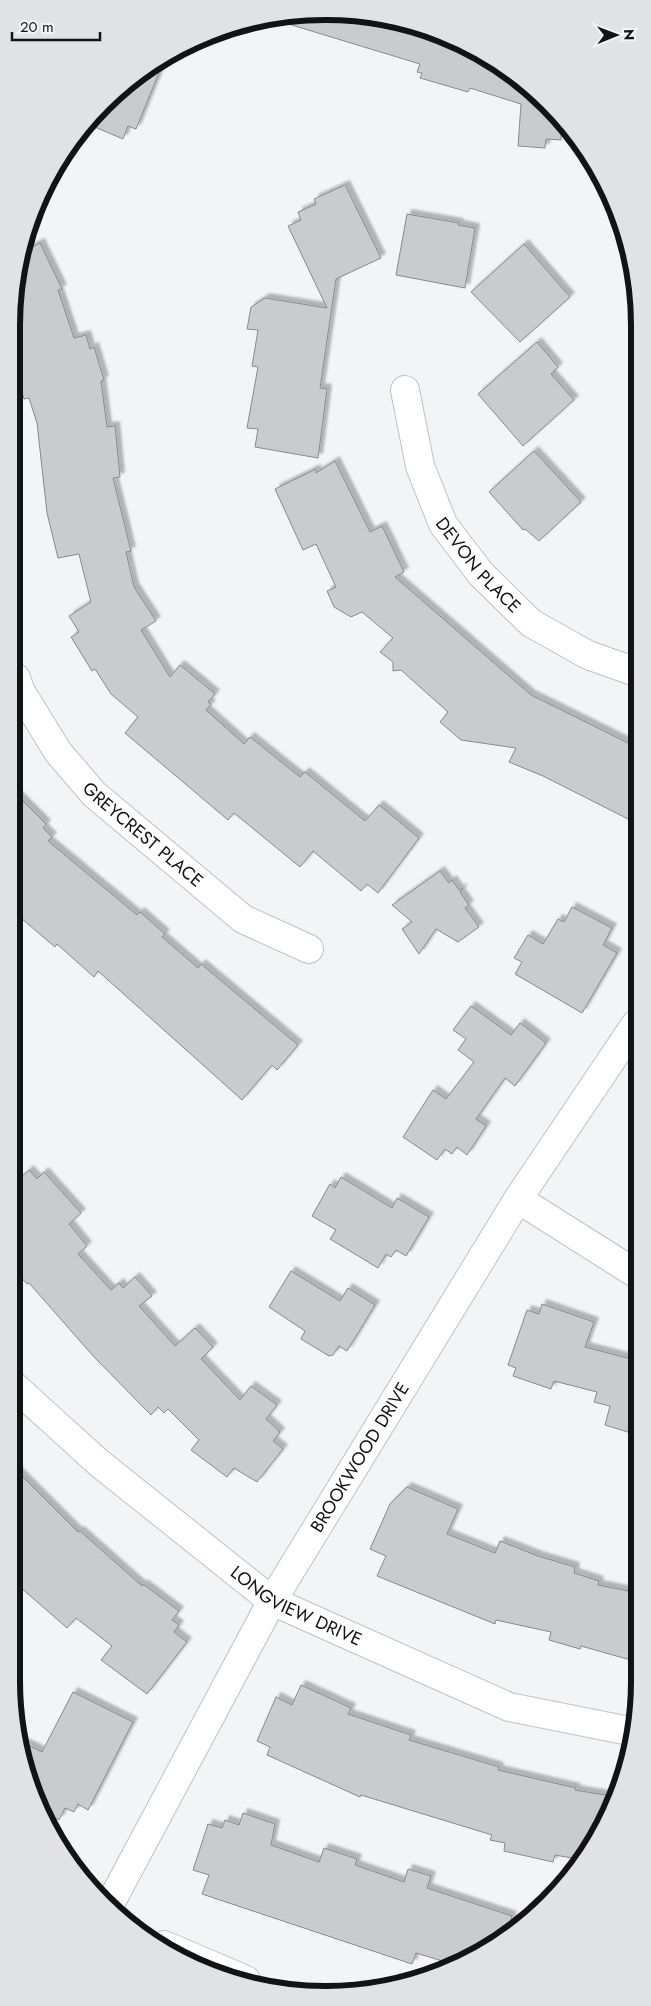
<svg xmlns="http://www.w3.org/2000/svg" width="651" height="2006" viewBox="0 0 651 2006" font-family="Jost,sans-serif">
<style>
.building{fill:#c9cbce;stroke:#88898c;filter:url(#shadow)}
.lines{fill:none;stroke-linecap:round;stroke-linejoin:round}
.minor-casing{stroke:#bfc1c4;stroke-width:30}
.minor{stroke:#fff;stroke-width:28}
.labels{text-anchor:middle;stroke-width:4.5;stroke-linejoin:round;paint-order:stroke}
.street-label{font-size:18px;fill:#121314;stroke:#f2f4f7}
.rim{fill:none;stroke:#121314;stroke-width:6}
</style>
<defs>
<filter id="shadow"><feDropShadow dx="4.5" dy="-4.5" stdDeviation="1" flood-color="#0004"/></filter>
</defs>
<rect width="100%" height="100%" fill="#f2f4f7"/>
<path class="building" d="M286,17H387L482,53L562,118L561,140L546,139L545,148L518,146L521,104L470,88L468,92L420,78L422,73L417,72L420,64L285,23Z
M165,58L136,129L128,126L123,139L90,125L151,64Z
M345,185L381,258L336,279L320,388L327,389L318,458L255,447L258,429L247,428L258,367L252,366L258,330L247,329L251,307L265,298L327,308L288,226L301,220L298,212L316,204L314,199Z
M407,214L459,223L458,225L475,228L465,288L396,275Z
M40,243L62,289L58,290L74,338L86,335L90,349L94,347L104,380L101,381L107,427L115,426L120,477L113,478L131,551L126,552L134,587L156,621L141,630L170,677L180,665L215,694L208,702L211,704L206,710L244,744L250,737L300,777L305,772L365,821L379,805L419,838L378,893L367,884L361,891L313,851L300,867L234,813L228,820L125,733L138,717L111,694L95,669L92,671L71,637L79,632L69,616L91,602L79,554L58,558L47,513L37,423L29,398L24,399L17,377V264L22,252Z
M524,244L570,297L520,342L471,292Z
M537,342L558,367L551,374L574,400L523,446L478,394Z
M534,451L581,502L539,541L525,529L523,530L489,492Z
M335,461L370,532L382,526L404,572L395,577L531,695L636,747V823L543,776L509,762L516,748L461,740L440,722L448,712L401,670L393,671V662L380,652L393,638L362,612L351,617L334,607L327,591L336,587L316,544L303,550L275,489L316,469V473Z
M15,793L46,824L43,828L52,837L48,841L137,915L140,912L165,934L162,937L198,968L201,964L298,1045L277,1070L272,1065L242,1100L98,971L94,977L57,944L55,947L15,913Z
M440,871L449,883L452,880L459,890L463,888L460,892L469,905L465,908L479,927L458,942L436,929L419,954L402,929L412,922L392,905Z
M572,907L612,928L603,945L617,953L582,1013L515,974L522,962L514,958L528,935L543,944L558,919L564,922Z
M471,1006L511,1035L520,1023L546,1043L515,1086L505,1078L476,1119L486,1126L467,1155L457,1147L452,1154L445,1149L437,1160L403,1137L433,1090L446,1099L474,1062L458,1050L466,1039L453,1030Z
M29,1170L37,1179L44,1172L81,1213L69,1224L87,1246L78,1254L111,1290L119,1283L123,1288L135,1277L152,1296L139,1306L175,1346L195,1328L213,1347L201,1359L240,1400L251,1386L277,1405L266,1419L280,1432L273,1441L283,1449L257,1482L234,1468L227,1477L191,1450L199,1440L168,1409L164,1413L158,1407L151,1415L94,1357L29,1283L27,1284L13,1269V1185Z
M341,1177L392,1208L397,1198L429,1217L406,1256L396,1250L391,1257L386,1254L378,1268L330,1239L336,1230L312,1216L330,1184L335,1188Z
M291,1271L340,1301L348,1288L375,1305L347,1351L339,1346L333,1355L329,1356L301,1339L305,1331L269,1307Z
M542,1304L594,1322L585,1347L635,1360L634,1434L605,1425L610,1406L594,1402L597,1392L554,1381L551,1389L513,1376L516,1368L508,1365L527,1310L539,1314Z
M12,1466L78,1532L80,1531L142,1586L143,1584L179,1611L172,1620L179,1625L174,1632L187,1642L147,1694L101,1660L112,1646L76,1618L67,1628L12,1580Z
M407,1487L458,1509L447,1534L495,1553L500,1541L538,1556L575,1567L574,1573L599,1581L598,1585L634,1592V1661L581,1646L580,1649L549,1640L551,1632L496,1620L495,1624L377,1576L386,1556L370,1549L390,1504Z
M301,1685L351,1708L348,1714L411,1735L409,1740L499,1767L498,1770L576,1788L575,1790L611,1796L587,1855L583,1860L555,1855L553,1862L504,1851L505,1843L490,1840L492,1835L361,1795L360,1797L267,1755L270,1747L257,1741L276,1697L292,1705Z
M73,1692L133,1722L88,1810L78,1804L74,1812L65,1808L59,1820L41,1811L35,1800L24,1743L42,1752Z
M243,1813L275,1824L271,1845L319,1862L324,1848L357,1859L355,1865L404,1882L408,1869L431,1876L427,1888L512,1916L506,1935L449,1963L416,1953L412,1964L202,1894L209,1875L193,1870L208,1824L222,1828L225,1820L239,1825Z"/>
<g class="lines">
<g class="minor-casing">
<g id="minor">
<path id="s1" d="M405,390L420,466L443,524L481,574L531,623L588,655L636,672"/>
<path id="s2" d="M16,678L20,690L58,752L94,794L243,919L309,949"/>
<path d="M518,1199L635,1273"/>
<path id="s3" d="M13,1385L99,1463L272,1601L509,1707L634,1732"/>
<path id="s4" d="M110,1904L272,1601L518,1199L635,1025"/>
<path d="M164,1945L246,1980"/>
</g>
</g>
<use href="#minor" class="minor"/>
</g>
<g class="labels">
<g class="street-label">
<text dy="6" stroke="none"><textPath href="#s1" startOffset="194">DEVON PLACE</textPath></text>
<text dy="6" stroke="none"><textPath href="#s2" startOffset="204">GREYCREST PLACE</textPath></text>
<text dy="6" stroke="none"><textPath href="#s4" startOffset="512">BROOKWOOD DRIVE</textPath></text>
<text dy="6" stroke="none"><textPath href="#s3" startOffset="361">LONGVIEW DRIVE</textPath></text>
</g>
</g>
<path d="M0 0H651V2006H0ZM325 20H326A305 305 0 0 1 631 325V1681A305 305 0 0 1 326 1986H325A305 305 0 0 1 20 1681V325A305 305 0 0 1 325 20Z" fill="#e0e2e5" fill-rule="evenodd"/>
<path class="rim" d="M325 20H326A305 305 0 0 1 631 325V1681A305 305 0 0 1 326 1986H325A305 305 0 0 1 20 1681V325A305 305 0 0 1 325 20Z"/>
<g transform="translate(616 35) rotate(89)" stroke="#f2f4f7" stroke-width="4" paint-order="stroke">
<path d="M0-4L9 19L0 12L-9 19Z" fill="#121314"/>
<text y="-8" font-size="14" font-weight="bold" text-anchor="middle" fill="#121314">N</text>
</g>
<path d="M12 32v8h88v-8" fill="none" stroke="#121314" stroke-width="2.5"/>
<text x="20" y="32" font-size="15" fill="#121314" stroke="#f2f4f7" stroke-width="4" paint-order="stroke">20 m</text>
</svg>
